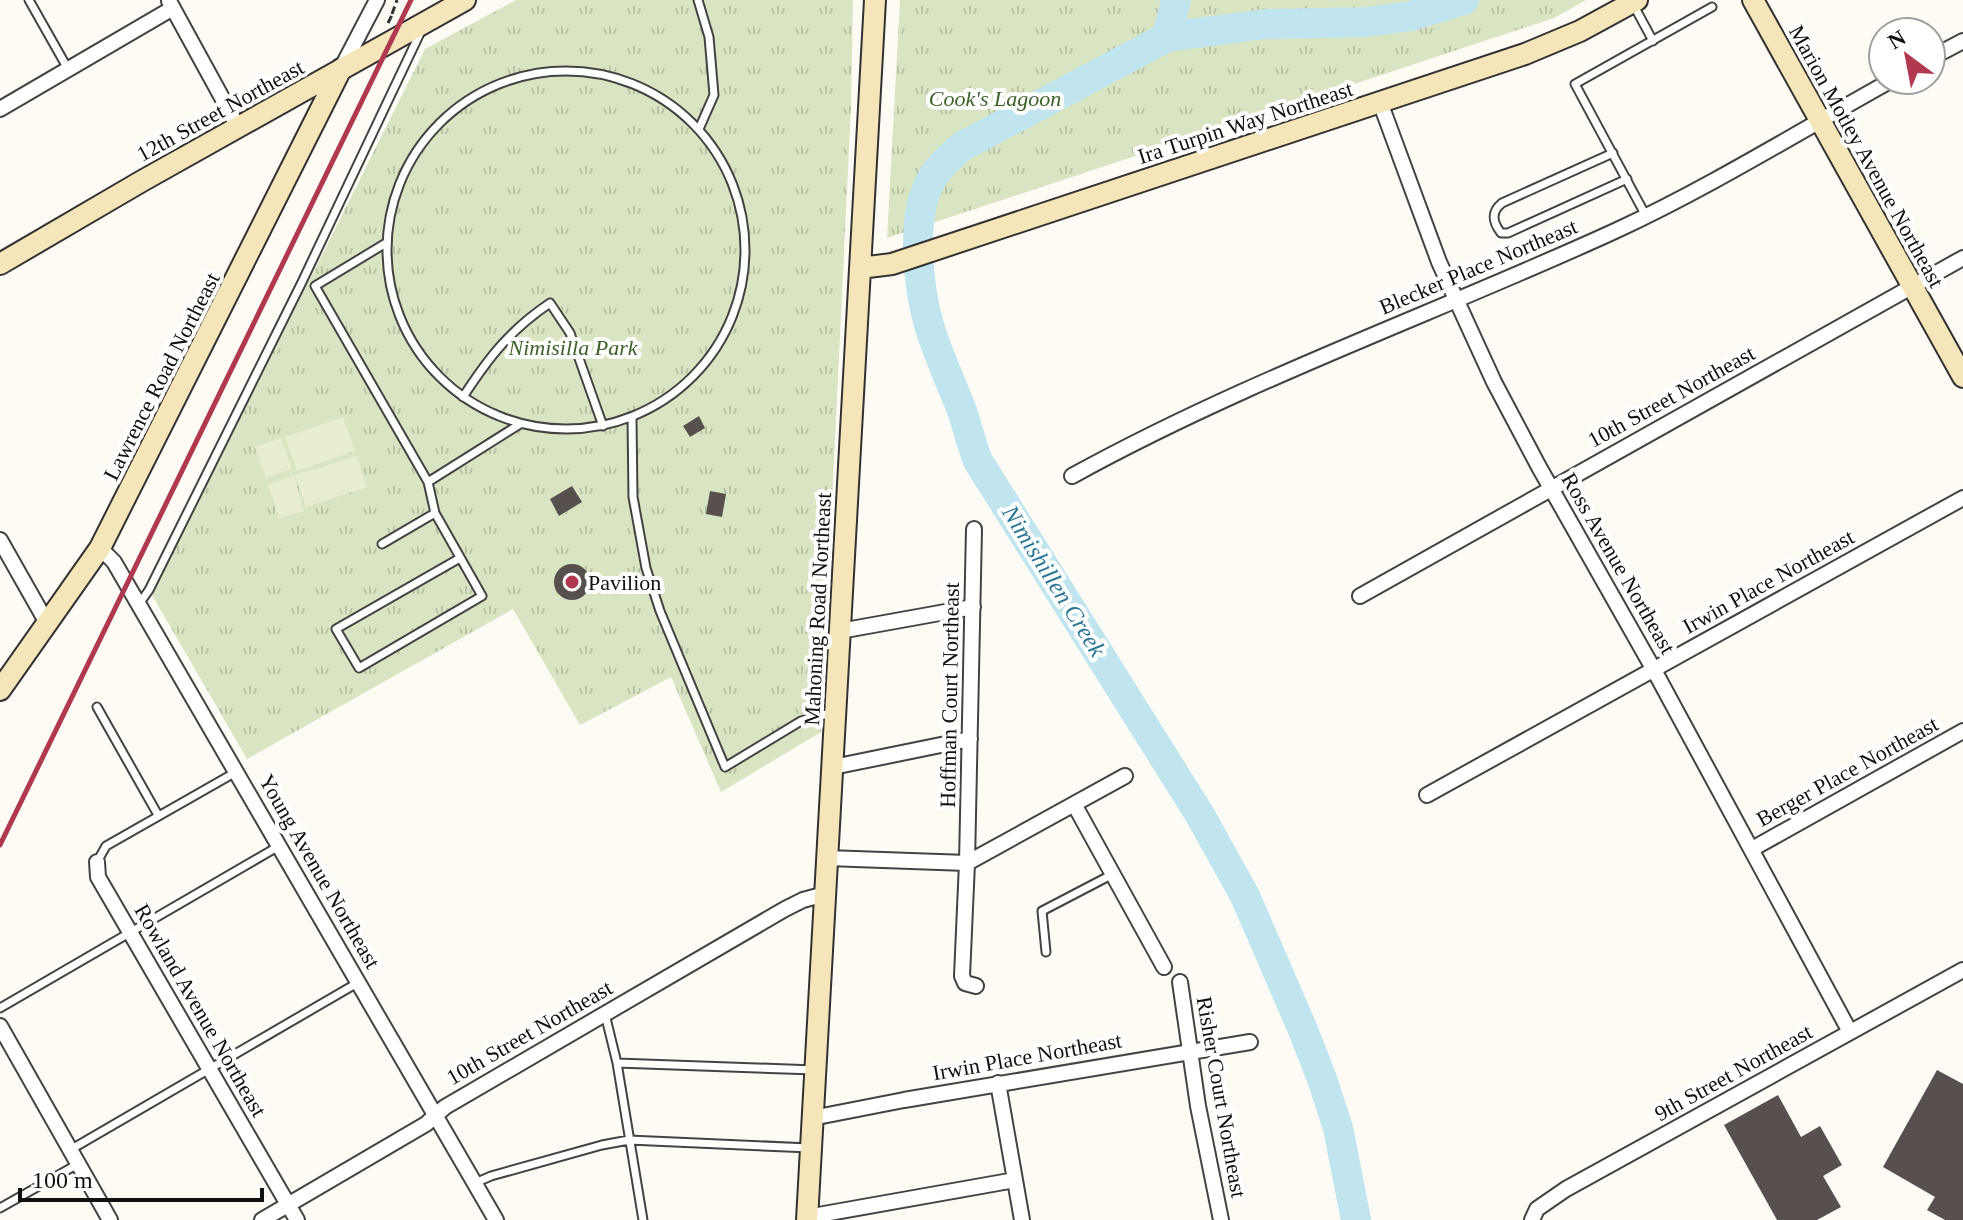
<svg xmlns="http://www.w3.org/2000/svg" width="1963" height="1220" viewBox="0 0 1963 1220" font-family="Georgia,serif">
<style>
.park{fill:url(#park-tufts)}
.pitch{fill:#e8edd2}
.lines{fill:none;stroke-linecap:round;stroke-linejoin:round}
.river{stroke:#c0e5ef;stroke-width:30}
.building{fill:#58504e}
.lane-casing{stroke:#434343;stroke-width:11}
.street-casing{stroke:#434343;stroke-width:18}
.secondary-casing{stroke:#323232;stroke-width:24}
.path{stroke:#323232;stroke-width:3;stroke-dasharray:8 4;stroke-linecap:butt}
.lane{stroke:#fff;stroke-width:7}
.street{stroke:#fff;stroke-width:14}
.secondary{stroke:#f5e5b9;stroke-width:20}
.rail{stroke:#b03950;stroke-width:5}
.poi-dot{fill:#b03950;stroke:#fff;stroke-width:3}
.labels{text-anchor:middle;stroke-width:8;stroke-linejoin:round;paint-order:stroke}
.park-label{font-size:22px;font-style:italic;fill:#3c6128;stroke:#fff}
.street-label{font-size:22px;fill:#101010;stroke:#fff}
.poi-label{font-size:22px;fill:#101010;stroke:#fff;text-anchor:start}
.water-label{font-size:24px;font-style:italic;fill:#287594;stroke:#fff}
</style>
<defs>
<pattern id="park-tufts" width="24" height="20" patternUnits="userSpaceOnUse" patternTransform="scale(2)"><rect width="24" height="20" fill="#d9e5c2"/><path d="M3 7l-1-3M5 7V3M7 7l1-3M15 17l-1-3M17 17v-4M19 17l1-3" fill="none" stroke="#b9c3a6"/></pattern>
</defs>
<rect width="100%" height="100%" fill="#fefbf5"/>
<path class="park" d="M516,0H853L851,107L821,732L721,792L671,677L580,725L513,609L247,759L152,595L425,49Z
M900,0H1586L1554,18L887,238Z"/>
<path class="pitch" d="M343,417L355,451L297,471L285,437Z
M281,438L292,469L266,478L255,447Z
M357,456L367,487L306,507L295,475Z
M294,476L304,511L279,518L268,484Z"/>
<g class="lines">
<path class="river" d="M1167,37L1176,0
M1356,1220L1338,1128L1322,1079L1303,1030L1245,896L1200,815L978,461C970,442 967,422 959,403C935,345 920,315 918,250C918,228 919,204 929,184C936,169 949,158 961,147L1167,37L1265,24L1367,22L1411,16L1464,0"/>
</g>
<path class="building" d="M699,416L705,428L690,437L683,426Z
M572,486L582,502L559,516L550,499Z
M710,491L726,494L722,517L706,514Z
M554 582a18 18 0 1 1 36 0a18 18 0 1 1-36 0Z
M1937,1070L1963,1084V1220H1945L1927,1210L1935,1197L1883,1167Z
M1778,1095L1801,1137L1820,1126L1842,1165L1823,1176L1841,1207L1817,1220H1777L1724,1125Z"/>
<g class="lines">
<g class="lane-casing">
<path id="lane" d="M29,0L68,69
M698,0L709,37L714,95L699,129
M1633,4L1653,41
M387 250a179 179 0 1 1 358 0a179 179 0 1 1-358 0Z
M1613,153L1502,203C1491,212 1492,221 1501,233H1508L1627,179
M1646,216L1575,84L1712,7
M386,243L315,286L428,482L435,513L482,596L359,668L336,629L460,558
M463,397C489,357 510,330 550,303L570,333L603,426
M632,418L633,497L646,568L660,611L725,767L801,721L831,713
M428,482L520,424
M382,544L435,513
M139,604L149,590L302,282L422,29
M97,707L158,815
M97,862L106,846L236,772
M1046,952L1042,911L1113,874
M0,1008L279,846
M605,1014L617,1063L643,1220
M617,1063L815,1070
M70,1150L359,982
M475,1183L491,1176L602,1145L629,1140L810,1148
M0,1208L78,1164"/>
</g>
<g class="street-casing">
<path id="street" d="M169,1L238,127
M1931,58L1963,41
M341,69L377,0
M1380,102L1439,262L1494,382L1539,467L1654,670L1850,1032
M0,109L173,8
M1072,476C1246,380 1434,314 1615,231C1710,187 1800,131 1892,80
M974,529L967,863L962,976L965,983L976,986
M0,540L47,623
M100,548L114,562L496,1220
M1360,596L1963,258
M840,631L973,607
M833,767L970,739
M1427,795L1963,498
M1074,804L1164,967
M1752,849L1963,731
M827,858L967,863L1125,776
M97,862L98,877L297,1220
M1180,982L1198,1106L1221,1220
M0,1026L110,1220
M998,1083L1022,1220
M812,1118L904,1100L1250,1042
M807,1217L1015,1180
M262,1220L426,1124L445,1107L785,909L803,900L825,894
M1532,1220L1537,1209L1566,1189L1963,970"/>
</g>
<g class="secondary-casing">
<path id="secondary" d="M1753,0L1963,377
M0,264L142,181L465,0
M860,268L892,264L1525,54L1580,31L1637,0
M0,690L100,548L341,69
M807,1220L875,0"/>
</g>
<path class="path" d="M392,14L397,0
M388,23L392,15"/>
<use href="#lane" class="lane"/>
<use href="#street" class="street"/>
<use href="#secondary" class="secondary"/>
<path class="rail" d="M0,845L411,0"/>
</g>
<circle class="poi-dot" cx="572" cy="582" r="8"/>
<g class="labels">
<g class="park-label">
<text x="995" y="106">Cook's Lagoon</text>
<text x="573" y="355">Nimisilla Park</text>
</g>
<g class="street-label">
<text transform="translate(220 110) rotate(-29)" y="8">12th Street Northeast</text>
<text transform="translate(1245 122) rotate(-18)" y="8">Ira Turpin Way Northeast</text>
<text transform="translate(1867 156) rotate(61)" y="8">Marion Motley Avenue Northeast</text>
<text transform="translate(1478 266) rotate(-23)" y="8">Blecker Place Northeast</text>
<text transform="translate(161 376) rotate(-63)" y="8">Lawrence Road Northeast</text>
<text transform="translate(1671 396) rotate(-29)" y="8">10th Street Northeast</text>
<text transform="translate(1619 563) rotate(60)" y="8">Ross Avenue Northeast</text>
<text transform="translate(1768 581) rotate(-29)" y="8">Irwin Place Northeast</text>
<text transform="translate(817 609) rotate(-87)" y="8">Mahoning Road Northeast</text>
<text transform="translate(949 695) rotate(-89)" y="8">Hoffman Court Northeast</text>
<text transform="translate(1847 771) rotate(-29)" y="8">Berger Place Northeast</text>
<text transform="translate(320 871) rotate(60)" y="8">Young Avenue Northeast</text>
<text transform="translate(201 1010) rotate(60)" y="8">Rowland Avenue Northeast</text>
<text transform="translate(529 1032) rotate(-30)" y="8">10th Street Northeast</text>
<text transform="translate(1027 1056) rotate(-10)" y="8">Irwin Place Northeast</text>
<text transform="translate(1733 1072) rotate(-29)" y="8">9th Street Northeast</text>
<text transform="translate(1222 1097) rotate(80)" y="8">Risher Court Northeast</text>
</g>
<g class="poi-label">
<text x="588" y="590">Pavilion</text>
</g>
<g class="water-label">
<text transform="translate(1054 581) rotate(58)" y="8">Nimishillen Creek</text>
</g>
</g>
<g transform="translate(1907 56) rotate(328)"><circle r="38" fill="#ffffff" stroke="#9f9f9f" stroke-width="2"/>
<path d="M0-6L14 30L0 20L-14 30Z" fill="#b03950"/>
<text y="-12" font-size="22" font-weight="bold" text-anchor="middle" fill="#101010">N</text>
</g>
<path d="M20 1188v12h242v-12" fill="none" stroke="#101010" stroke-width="4"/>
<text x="32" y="1188" font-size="24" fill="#101010" stroke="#ffffff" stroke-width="6" paint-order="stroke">100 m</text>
</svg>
